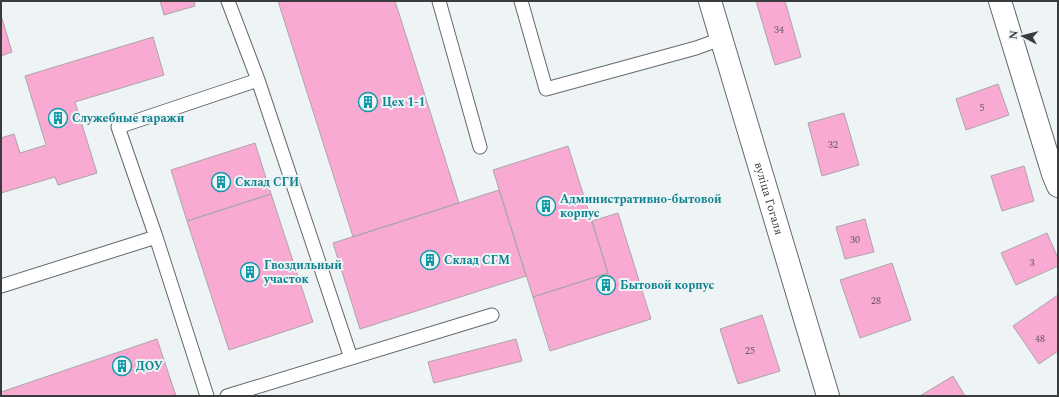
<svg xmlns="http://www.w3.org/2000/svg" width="1059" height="397" viewBox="0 0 1059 397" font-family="Spectral,serif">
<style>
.building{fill:#f8aad3;stroke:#aba6a8}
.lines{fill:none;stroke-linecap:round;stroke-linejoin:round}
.lane-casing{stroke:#65696c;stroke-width:15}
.street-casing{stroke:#65696c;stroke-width:24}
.secondary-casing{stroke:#65696c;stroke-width:24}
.lane{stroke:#fff;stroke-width:13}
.street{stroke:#fff;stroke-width:22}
.secondary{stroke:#fff;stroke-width:22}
.labels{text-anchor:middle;stroke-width:4;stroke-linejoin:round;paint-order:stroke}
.number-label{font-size:10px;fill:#695762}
.culture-label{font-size:12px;font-weight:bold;fill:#0d838f;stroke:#eef3f6;text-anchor:start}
.street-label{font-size:12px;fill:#393b3c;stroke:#eef3f6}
</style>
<rect width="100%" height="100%" fill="#eef3f6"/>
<path class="building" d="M160,1H194L195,6L164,15Z
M278,1H395L459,203L353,237Z
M756,1H785L801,57L775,65Z
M1,15L12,52L1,56Z
M153,37L164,75L75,102L97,173L58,185L55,177L1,193V138L14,134L20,153L46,145L25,76Z
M998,84L1009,115L966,130L956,99Z
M844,113L859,165L822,176L808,123Z
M255,143L271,194L187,221L171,170Z
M568,146L608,273L533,297L493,170Z
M1024,166L1034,201L1002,211L991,176Z
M499,190L526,276L360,329L333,243Z
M271,194L313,322L229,350L187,221Z
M618,213L651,319L550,351L533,297L608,273L592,221Z
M865,219L874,252L845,259L836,227Z
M1047,233L1058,258V266L1016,285L1001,253Z
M892,263L911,320L860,338L840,280Z
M1058,295V351L1039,364L1013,326Z
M762,315L780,371L738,384L720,329Z
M157,339L176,396H1V392Z
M516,339L522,361L434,383L428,362Z
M953,376L965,396H920Z"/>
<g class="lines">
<g class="lane-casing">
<path id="lane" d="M228,1L258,80L351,358
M439,1L480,147
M521,1L546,89L696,48L721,39
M1,286L156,237
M207,396L156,237L118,127L258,80
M227,396L492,315"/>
</g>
<g class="street-casing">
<path id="street" d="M1000,1L1053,174L1058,186"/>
</g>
<g class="secondary-casing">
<g id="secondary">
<path id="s1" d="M710,1L828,396"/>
</g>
</g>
<use href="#lane" class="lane"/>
<use href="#street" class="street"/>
<use href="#secondary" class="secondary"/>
</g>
<defs>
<g id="building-ring" transform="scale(1)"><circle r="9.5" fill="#eef3f6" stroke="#0f9aa8" stroke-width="1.5"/><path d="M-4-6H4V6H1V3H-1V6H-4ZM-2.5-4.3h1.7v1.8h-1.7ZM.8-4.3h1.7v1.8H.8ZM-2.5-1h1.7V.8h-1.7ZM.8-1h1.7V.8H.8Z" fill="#0f9aa8"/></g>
</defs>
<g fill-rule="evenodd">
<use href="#building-ring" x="368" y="102"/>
<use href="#building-ring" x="58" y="118"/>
<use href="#building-ring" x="221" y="182"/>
<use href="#building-ring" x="546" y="206"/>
<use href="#building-ring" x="430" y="260"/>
<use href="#building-ring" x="250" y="272"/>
<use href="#building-ring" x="606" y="285"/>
<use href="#building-ring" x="122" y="366"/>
</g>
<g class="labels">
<g class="number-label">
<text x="779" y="33">34</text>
<text x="982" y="111">5</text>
<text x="833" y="148">32</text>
<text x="855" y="243">30</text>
<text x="1032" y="266">3</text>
<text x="876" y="304">28</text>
<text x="1040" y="342">48</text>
<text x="750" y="354">25</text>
</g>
<g class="culture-label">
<text x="382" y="106">Цех 1-1</text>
<text x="72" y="122">Служебные гаражи</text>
<text x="235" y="186">Склад СГИ</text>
<text x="560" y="203">Административно-бытовой<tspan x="560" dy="14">корпус</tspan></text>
<text x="444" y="264">Склад СГМ</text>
<text x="264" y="269">Гвоздильный<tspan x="264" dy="14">участок</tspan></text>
<text x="620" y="289">Бытовой корпус</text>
<text x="136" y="370">ДОУ</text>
</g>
<g class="street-label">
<text dy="4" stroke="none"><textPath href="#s1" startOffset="206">вуліца Гогаля</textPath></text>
</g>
</g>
<rect width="1059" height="397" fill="none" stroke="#393b3c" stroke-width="4"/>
<g transform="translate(1023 36) rotate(277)" stroke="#eef3f6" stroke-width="3" paint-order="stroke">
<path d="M0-3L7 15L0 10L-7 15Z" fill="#393b3c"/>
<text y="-6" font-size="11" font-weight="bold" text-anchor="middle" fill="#393b3c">N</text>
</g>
</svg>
